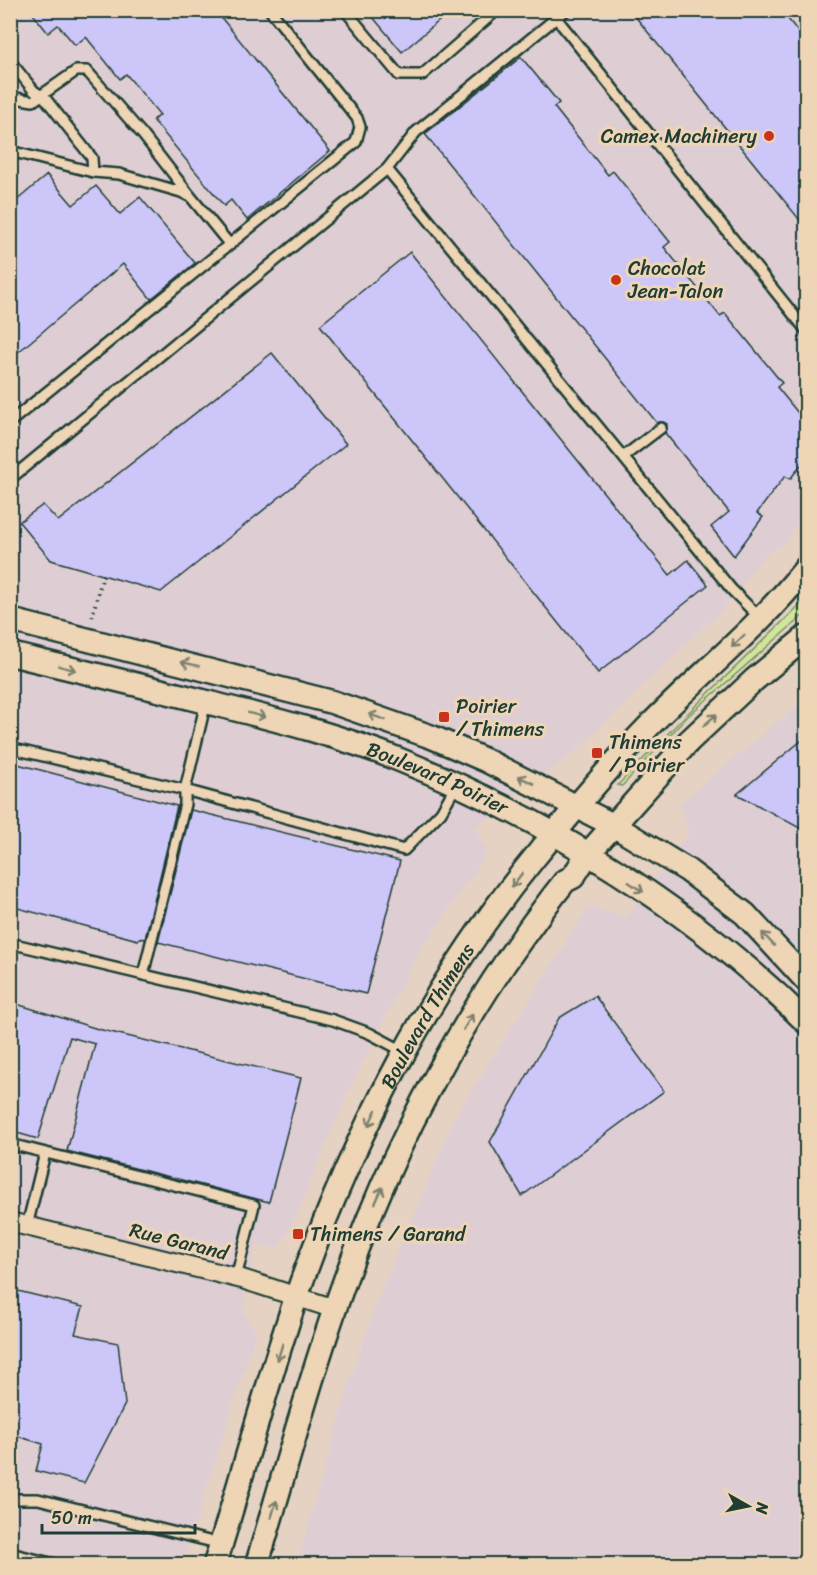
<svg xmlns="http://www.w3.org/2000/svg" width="817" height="1575" viewBox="0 0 817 1575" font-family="Sriracha,sans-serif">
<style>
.built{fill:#deced3}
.green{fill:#d2e69b;stroke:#789268;stroke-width:1.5}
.building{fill:#ccc6f9;stroke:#1f3d34;stroke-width:1.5}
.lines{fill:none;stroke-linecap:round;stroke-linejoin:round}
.service-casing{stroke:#1f3d34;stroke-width:14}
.minor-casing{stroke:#1f3d34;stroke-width:22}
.tertiary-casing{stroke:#1f3d34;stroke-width:27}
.path{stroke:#1f3d34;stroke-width:4;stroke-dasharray:1.5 4.5;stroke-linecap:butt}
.service{stroke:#edd5b5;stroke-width:9}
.minor{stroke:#edd5b5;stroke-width:18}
.tertiary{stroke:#edd5b5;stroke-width:22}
.oneway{stroke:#7c816e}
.poi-dot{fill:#c8321e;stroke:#edd5b5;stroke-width:2}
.labels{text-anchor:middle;stroke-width:6;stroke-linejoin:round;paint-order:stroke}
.poi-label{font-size:20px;fill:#1f3d34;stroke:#edd5b5;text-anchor:start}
.street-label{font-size:20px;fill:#1f3d34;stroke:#edd5b5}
</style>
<rect width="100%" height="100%" fill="#e6d2c3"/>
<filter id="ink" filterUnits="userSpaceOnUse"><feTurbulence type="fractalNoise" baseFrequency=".0167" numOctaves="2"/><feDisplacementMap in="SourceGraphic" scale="12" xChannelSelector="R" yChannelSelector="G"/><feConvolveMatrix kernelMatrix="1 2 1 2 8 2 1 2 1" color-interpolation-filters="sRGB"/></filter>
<g filter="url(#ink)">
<path class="built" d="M11,11H806V508L785,543L766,554L725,607L576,751L475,828L488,852L418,954L352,1084L294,1221L278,1249L256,1246L243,1312L256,1332L183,1564H11Z
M806,698V1564H297L349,1383L381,1289L457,1113L588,907L627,916L689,833L679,804Z"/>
<path class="green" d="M806,599V613L688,716L622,786L618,785L683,718Z"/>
<path class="building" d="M30,10H215L330,151L247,220L231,200L224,206L153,120L160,115L126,74L120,79L86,37L75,45L58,25L48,33Z
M367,10H452L402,52Z
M630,10H781L807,43V229Z
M521,57L559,103L554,107L608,175L613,171L670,242L664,247L720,316L725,313L782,383L777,387L807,424V458L790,479L785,476L757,513L763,517L734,556L711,527L729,512L665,433L667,424L663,422L657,423L425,134Z
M47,175L73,205L96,186L120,214L140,197L195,263L151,299L123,264L10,359V206Z
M410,252L670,575L688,560L708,585L598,673L320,325Z
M272,353L346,444L161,592L51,560L19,522L43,505L58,521Z
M807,736V832L737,794Z
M10,762L177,806L145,939L139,938L138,940L10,906Z
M191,810L400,861L366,994L158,942Z
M595,996L664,1091L522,1196L490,1142L559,1018Z
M10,1002L98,1029L301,1078L269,1202L67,1151L95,1044L70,1037L38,1139L10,1131Z
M10,1289L83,1307L75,1334L118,1343L125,1404L84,1483L36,1471L43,1444L10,1434Z"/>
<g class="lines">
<g class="service-casing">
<path id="service" d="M345,10L399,75H422L497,10
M557,19L806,330
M10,61L34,91L45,98L92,158L93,172
M10,97L33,101L76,71H87L143,135L191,197
M10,151L93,172L119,174L181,192L191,197L230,245
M387,169L732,590L761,619
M10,422L356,142L360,127L357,118L270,10
M623,457L661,428
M10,479L387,169L416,132L566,10
M10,748L185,790L404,850L441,812L457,784
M10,943L333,1020L369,1033L405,1052
M143,975L185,804V790L206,702
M10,1144L254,1205L236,1278
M27,1226L45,1153
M10,1499H38L221,1544
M10,1553L55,1564"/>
</g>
<g class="minor-casing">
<path id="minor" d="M10,1222L242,1279L335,1309"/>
</g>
<g class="tertiary-casing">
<g id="tertiary">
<path d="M10,620L332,702L432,737L485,760L613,825L687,870L745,914L806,980"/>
<path id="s1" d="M10,654C81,671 152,688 222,706C282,721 343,737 400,760C549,820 692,909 806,1022"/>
<path id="s2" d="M215,1564C243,1474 267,1382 298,1292C352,1138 431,984 535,857C571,813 608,768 648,727C700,674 759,627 806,568"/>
<path d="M257,1564C289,1459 317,1351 357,1248C405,1122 472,1002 554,895L565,881L573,877L587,855L689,741L754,680L806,637"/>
</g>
</g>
<path class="path" d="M92,617L103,575"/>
<use href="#service" class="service"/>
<use href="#minor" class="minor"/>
<use href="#tertiary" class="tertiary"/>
</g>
<defs><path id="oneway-shaft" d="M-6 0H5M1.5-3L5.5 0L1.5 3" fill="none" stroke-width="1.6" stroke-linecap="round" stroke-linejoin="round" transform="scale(1.5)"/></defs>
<g class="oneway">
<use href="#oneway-shaft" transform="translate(738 641) rotate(136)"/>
<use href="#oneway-shaft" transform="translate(190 664) rotate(-166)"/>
<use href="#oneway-shaft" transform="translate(67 668) rotate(14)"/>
<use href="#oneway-shaft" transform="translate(257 715) rotate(14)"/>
<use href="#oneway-shaft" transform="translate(377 717) rotate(-161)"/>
<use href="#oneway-shaft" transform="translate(710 720) rotate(-43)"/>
<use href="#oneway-shaft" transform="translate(526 780) rotate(-155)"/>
<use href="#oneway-shaft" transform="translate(517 880) rotate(127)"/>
<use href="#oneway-shaft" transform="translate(636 887) rotate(34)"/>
<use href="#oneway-shaft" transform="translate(768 939) rotate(-133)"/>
<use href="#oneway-shaft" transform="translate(468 1022) rotate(-59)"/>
<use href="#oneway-shaft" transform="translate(372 1118) rotate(116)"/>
<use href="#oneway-shaft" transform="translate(379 1195) rotate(-66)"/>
<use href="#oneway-shaft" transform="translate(280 1352) rotate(107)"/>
<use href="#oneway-shaft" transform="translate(274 1509) rotate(-73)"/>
</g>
</g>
<g class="poi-dot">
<circle cx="769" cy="136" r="6"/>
<circle cx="616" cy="280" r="6"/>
<rect x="438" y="711" width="12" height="12" rx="3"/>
<rect x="591" y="747" width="12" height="12" rx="3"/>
<rect x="292" y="1228" width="12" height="12" rx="3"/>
</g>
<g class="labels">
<g class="poi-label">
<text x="757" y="143" text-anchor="end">Camex Machinery</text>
<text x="628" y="275">Chocolat<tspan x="628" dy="23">Jean-Talon</tspan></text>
<text x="456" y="713">Poirier<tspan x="456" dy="23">/ Thimens</tspan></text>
<text x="609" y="749">Thimens<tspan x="609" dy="23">/ Poirier</tspan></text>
<text x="310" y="1241">Thimens / Garand</text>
</g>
<g class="street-label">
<text dy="7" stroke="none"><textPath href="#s1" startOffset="446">Boulevard Poirier</textPath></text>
<text dy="7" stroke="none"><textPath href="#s2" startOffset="590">Boulevard Thimens</textPath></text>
<text transform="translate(179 1241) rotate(14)" y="7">Rue Garand</text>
</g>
</g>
<rect width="817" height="1575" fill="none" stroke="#edd5b5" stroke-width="36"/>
<rect x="18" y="18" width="781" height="1539" fill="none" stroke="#1f3d34" stroke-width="2" filter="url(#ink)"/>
<g transform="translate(748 1506) rotate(99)" stroke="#edd5b5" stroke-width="4.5" paint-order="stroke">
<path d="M0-4.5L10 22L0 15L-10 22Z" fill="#1f3d34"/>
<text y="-9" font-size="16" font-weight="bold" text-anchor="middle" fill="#1f3d34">N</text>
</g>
<path d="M42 1524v9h153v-9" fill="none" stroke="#1f3d34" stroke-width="3"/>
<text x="51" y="1524" font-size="18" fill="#1f3d34" stroke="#edd5b5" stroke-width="4.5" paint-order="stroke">50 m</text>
</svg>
